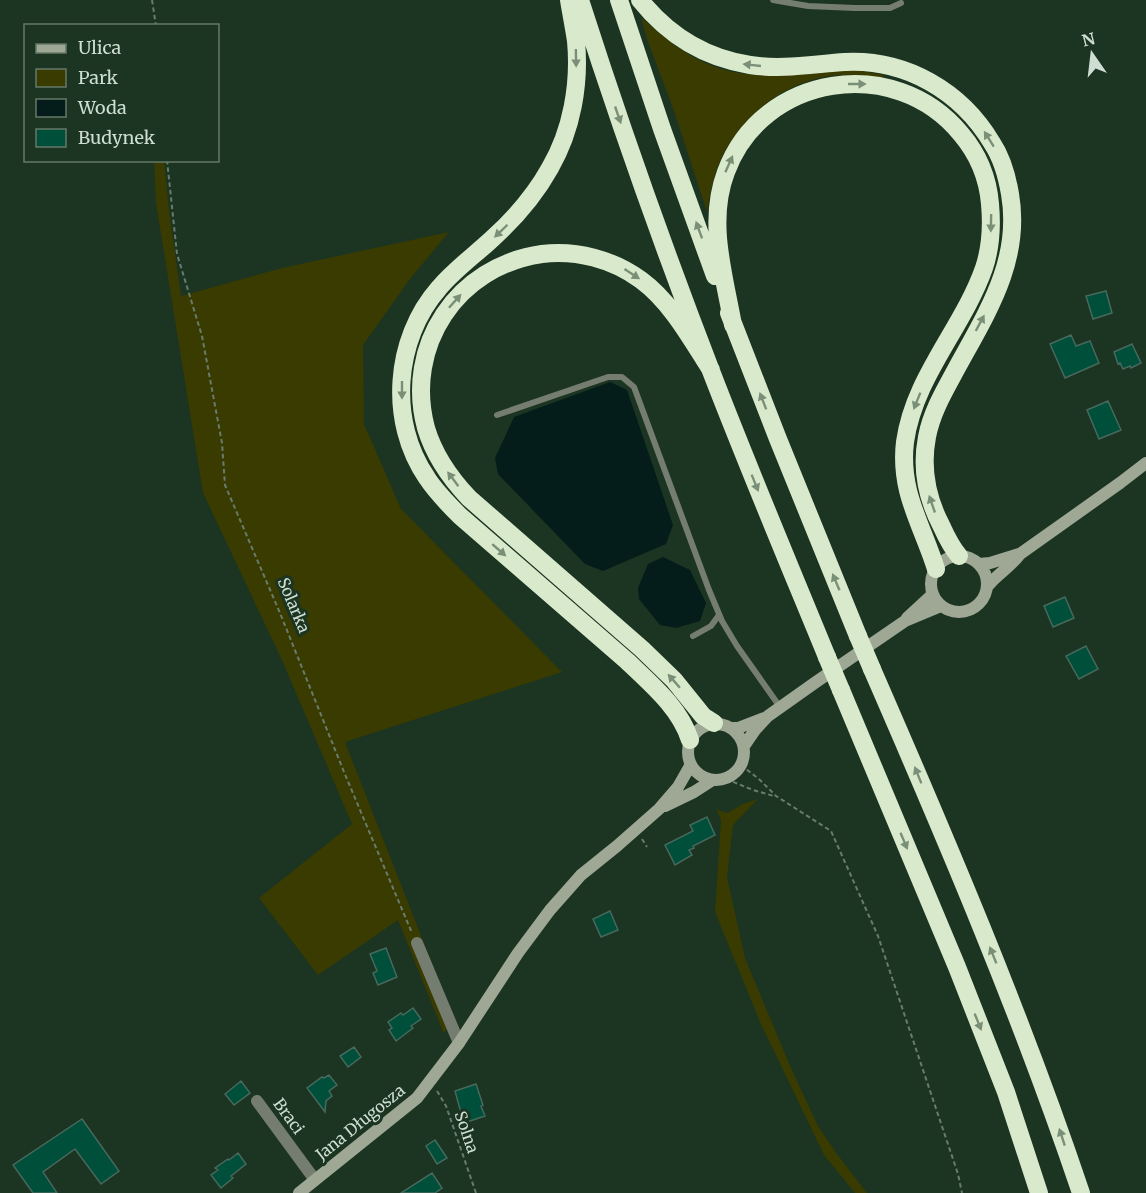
<svg xmlns="http://www.w3.org/2000/svg" width="1146" height="1193" viewBox="0 0 1146 1193" font-family="Merriweather,serif">
<style>
.green{fill:#393b00}
.water{fill:#041d1b}
.building{fill:#004f3b;stroke:#47695c;stroke-width:1.5}
.lines{fill:none;stroke-linecap:round;stroke-linejoin:round}
.path{stroke:#687c6d;stroke-width:2;stroke-dasharray:4.5 3;stroke-linecap:butt}
.lane{stroke:#757c70;stroke-width:6}
.street{stroke:#757c70;stroke-width:12}
.secondary{stroke:#9ea895;stroke-width:12}
.highway{stroke:#d9eacc;stroke-width:18}
.highway-bridge{stroke:#d9eacc;stroke-width:18}
.oneway{fill:#7a8f77}
.labels{text-anchor:middle;stroke-width:6;stroke-linejoin:round;paint-order:stroke}
.street-label{font-size:16px;fill:#cfded2;stroke:#1c3422}
</style>
<rect width="100%" height="100%" fill="#1c3422"/>
<path class="green" d="M641,17C675,49 710,73 757,75C788,76 818,70 849,70C861,70 873,73 885,75L881,78C871,77 860,75 849,75C796,73 743,111 721,159C713,176 710,193 707,212L674,111L647,39Z
M154,161H164L169,210L181,296L282,268L449,232L410,279L363,345L364,424L401,509L562,672L345,742L453,1017L444,1034L398,920L318,975L259,898L352,824L281,658L203,493L156,203Z
M758,799L733,825L727,877L745,958L791,1068L818,1126L837,1154L867,1193H855L824,1155L760,1022L715,912L721,820L716,809L727,813L743,804Z"/>
<path class="water" d="M610,382L627,390L673,525L666,544L603,571L585,564L498,474L495,458L514,417Z
M663,557L690,570L706,603L700,621L676,628L660,625L639,599L638,588L648,564Z"/>
<path class="building" d="M1106,291L1112,313L1093,319L1086,296Z
M1071,335L1076,346L1090,341L1099,363L1065,378L1050,344Z
M1132,344L1141,363L1131,368L1130,366L1123,369L1120,363L1118,364L1114,352Z
M1108,401L1121,430L1099,439L1087,410Z
M1065,597L1074,618L1053,627L1044,606Z
M1086,646L1098,669L1079,679L1066,656Z
M707,817L715,835L693,846L694,848L689,850L692,855L675,865L665,845L693,831L690,825Z
M610,911L618,930L601,937L593,919Z
M386,948L397,977L378,985L373,973L377,971L370,954Z
M413,1008L421,1019L411,1026L413,1028L396,1041L389,1030L392,1028L388,1022L401,1013L403,1015Z
M354,1047L361,1057L348,1067L340,1056Z
M329,1075L337,1085L329,1091L332,1096L326,1101L325,1112L307,1088L322,1077L324,1078Z
M241,1081L250,1093L234,1105L225,1094Z
M476,1084L483,1105L481,1106L485,1116L467,1122L463,1112L461,1113L455,1091Z
M82,1119L119,1171L101,1184L75,1149L43,1172L57,1193H33L13,1165Z
M435,1140L447,1158L437,1164L426,1146Z
M238,1153L246,1164L231,1176L233,1178L221,1188L211,1175L218,1170L215,1168L228,1159L229,1160Z
M432,1173L442,1188L435,1193H401Z"/>
<g class="lines">
<path class="path" d="M152,0L156,26
M167,160L177,254L202,336L222,443L225,485L280,613L344,772L412,933
M741,765L760,780L776,796L831,831L878,936L958,1174L962,1193
M726,779L753,790L774,796
M642,839L647,847
M437,1091L446,1106L476,1193"/>
<path class="lane" d="M773,0L808,6L855,8H890L901,3
M497,415L608,377H622L634,387L709,590L722,621L737,646L780,707
M693,636L711,626L719,615"/>
<path class="street" d="M417,943L459,1043
M257,1101L315,1180"/>
<path class="secondary" d="M931 584a28 28 0 1 1 56 0a28 28 0 1 1-56 0Z
M979,564L990,563L1019,554
M988,586C997,574 1011,567 1020,554L1120,483L1146,463
M907,618L933,594
M688 752a28 28 0 1 1 56 0a28 28 0 1 1-56 0Z
M731,728H738L764,718
M744,746L755,730L768,716L816,682L905,621L941,606
M665,806L694,792L711,781
M299,1193L417,1098L459,1043L518,953L550,910L581,875L617,846L659,809L678,787L690,766"/>
<path class="highway" d="M569,0C571,13 574,27 576,41C580,84 572,130 550,168C535,195 515,218 493,238C475,255 455,269 439,288C394,339 388,422 427,478C436,492 448,504 460,516L627,661C651,684 680,708 690,740
M580,0C620,125 664,249 711,371C748,467 788,562 827,657
M619,0L662,129L715,276
M640,0C668,35 705,58 750,65C781,70 814,64 845,62C906,59 961,91 992,143C1002,158 1007,176 1010,194C1022,263 984,317 953,375C942,395 931,415 927,437C921,468 927,498 941,525C946,536 951,547 959,556
M729,313L778,439L858,636
M733,325C724,274 707,222 726,172C762,74 895,53 961,134C978,154 988,179 990,204C992,226 991,247 984,268C963,328 914,377 905,442C899,492 922,524 936,569
M711,370C691,339 671,302 641,280C612,259 577,250 542,254C457,266 404,346 426,428C434,455 450,478 469,498L642,649L674,680L703,716L714,723
M872,669C947,841 1021,1015 1081,1193
M841,690L957,967L1006,1092L1039,1193"/>
<path class="highway-bridge" d="M858,636L872,669
M827,657L841,690"/>
</g>
<defs><path id="oneway-solid" d="M-6-.8H1V-3.2L6.5 0L1 3.2V.8H-6Z" transform="scale(1.5)"/></defs>
<g class="oneway">
<use href="#oneway-solid" transform="translate(576 58) rotate(89)"/>
<use href="#oneway-solid" transform="translate(752 65) rotate(-174)"/>
<use href="#oneway-solid" transform="translate(857 84)"/>
<use href="#oneway-solid" transform="translate(618 115) rotate(71)"/>
<use href="#oneway-solid" transform="translate(989 139) rotate(-122)"/>
<use href="#oneway-solid" transform="translate(729 164) rotate(-66)"/>
<use href="#oneway-solid" transform="translate(991 223) rotate(91)"/>
<use href="#oneway-solid" transform="translate(699 230) rotate(-110)"/>
<use href="#oneway-solid" transform="translate(501 231) rotate(136)"/>
<use href="#oneway-solid" transform="translate(632 274) rotate(33)"/>
<use href="#oneway-solid" transform="translate(455 301) rotate(-48)"/>
<use href="#oneway-solid" transform="translate(980 323) rotate(-62)"/>
<use href="#oneway-solid" transform="translate(402 390) rotate(90)"/>
<use href="#oneway-solid" transform="translate(763 401) rotate(-111)"/>
<use href="#oneway-solid" transform="translate(917 401) rotate(112)"/>
<use href="#oneway-solid" transform="translate(453 479) rotate(-127)"/>
<use href="#oneway-solid" transform="translate(755 483) rotate(68)"/>
<use href="#oneway-solid" transform="translate(932 504) rotate(-109)"/>
<use href="#oneway-solid" transform="translate(499 550) rotate(41)"/>
<use href="#oneway-solid" transform="translate(836 582) rotate(-113)"/>
<use href="#oneway-solid" transform="translate(674 681) rotate(-131)"/>
<use href="#oneway-solid" transform="translate(918 775) rotate(-112)"/>
<use href="#oneway-solid" transform="translate(904 841) rotate(67)"/>
<use href="#oneway-solid" transform="translate(993 955) rotate(-112)"/>
<use href="#oneway-solid" transform="translate(978 1022) rotate(68)"/>
<use href="#oneway-solid" transform="translate(1062 1137) rotate(-108)"/>
</g>
<g class="labels">
<g class="street-label">
<text transform="translate(294 605) rotate(67)" y="6">Solarka</text>
<text transform="translate(289 1116) rotate(54)" y="6">Braci</text>
<text transform="translate(360 1122) rotate(-39)" y="6">Jana Długosza</text>
<text transform="translate(467 1132) rotate(71)" y="6">Solna</text>
</g>
</g>
<rect x="24" y="24" width="195" height="138" fill="#1c3422" stroke="#647868" stroke-width="1.5"/>
<rect x="36" y="44" width="30" height="9" fill="#9ea895" stroke="#647868" stroke-width="1.5"/>
<text x="78" y="54" font-size="18" fill="#cfded2">Ulica</text>
<rect x="36" y="69" width="30" height="18" fill="#393b00" stroke="#647868" stroke-width="1.5"/>
<text x="78" y="84" font-size="18" fill="#cfded2">Park</text>
<rect x="36" y="99" width="30" height="18" fill="#041d1b" stroke="#647868" stroke-width="1.5"/>
<text x="78" y="114" font-size="18" fill="#cfded2">Woda</text>
<rect x="36" y="129" width="30" height="18" fill="#004f3b" stroke="#647868" stroke-width="1.5"/>
<text x="78" y="144" font-size="18" fill="#cfded2">Budynek</text>
<g transform="translate(1092 54) rotate(346)" stroke="#1c3422" stroke-width="4.5" paint-order="stroke">
<path d="M0-4.5L10 22L0 15L-10 22Z" fill="#cfded2"/>
<text y="-9" font-size="16" font-weight="bold" text-anchor="middle" fill="#cfded2">N</text>
</g>
</svg>
